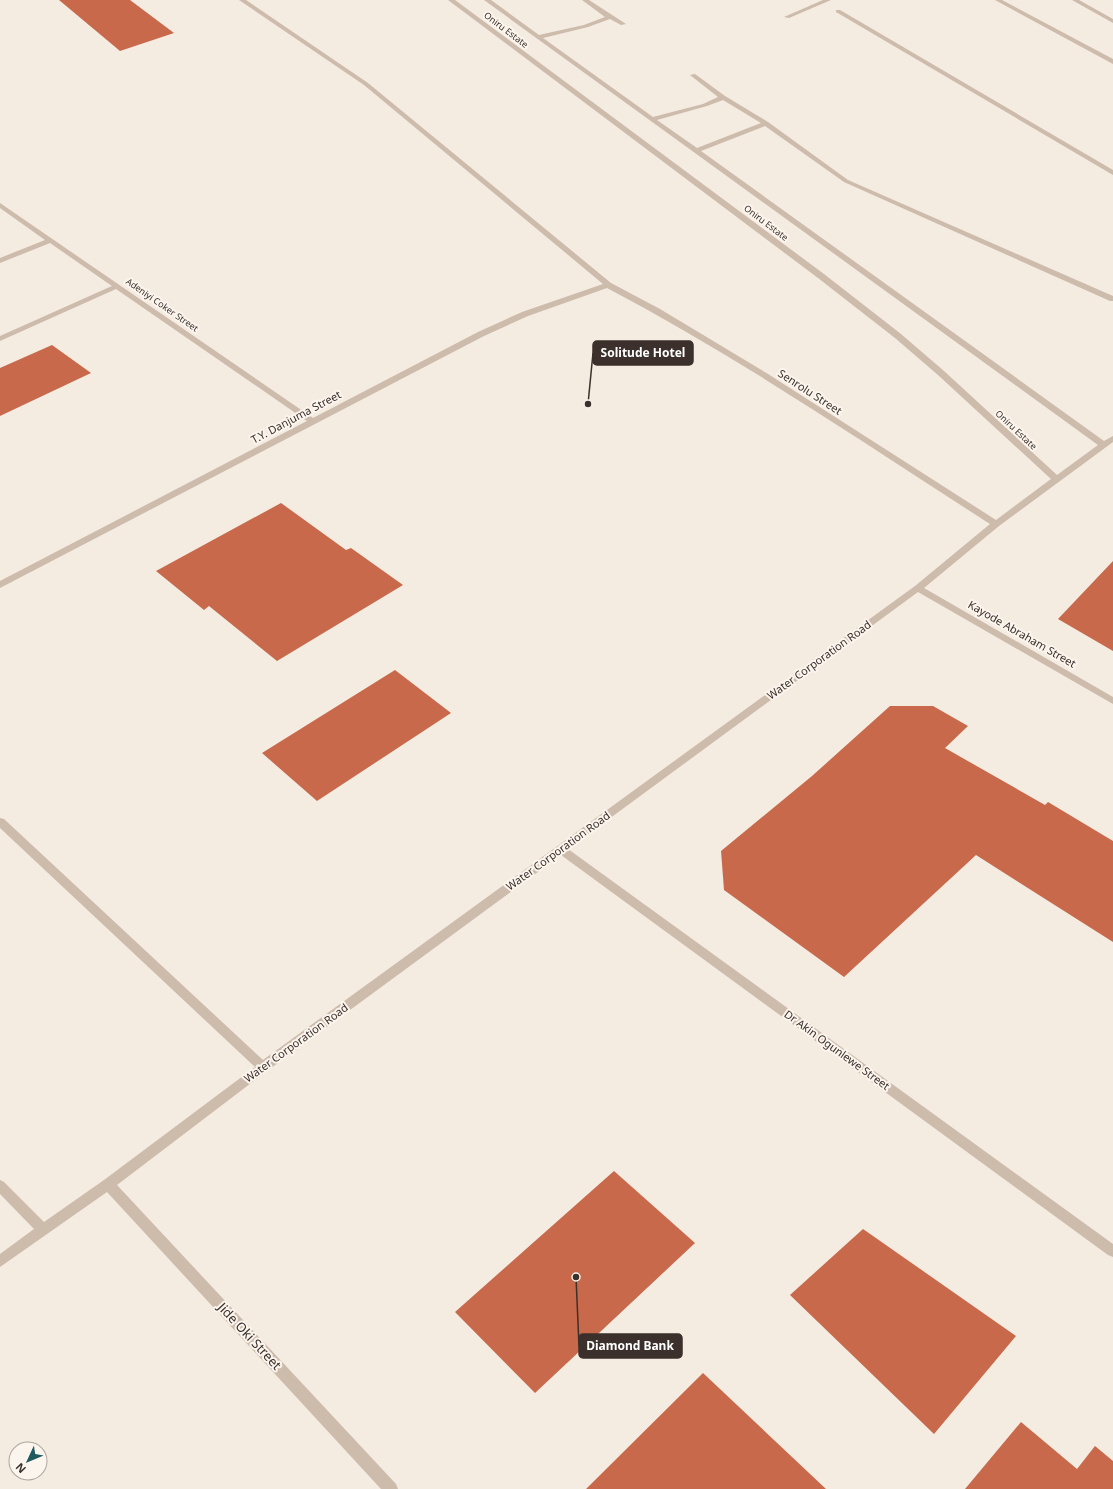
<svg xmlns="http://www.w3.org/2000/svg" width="1113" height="1489" viewBox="0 0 1113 1489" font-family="'Noto Sans',sans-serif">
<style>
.building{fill:#c8694b}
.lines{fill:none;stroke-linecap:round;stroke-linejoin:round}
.minor{fill:#cdbbac;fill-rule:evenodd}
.labels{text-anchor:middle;stroke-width:4;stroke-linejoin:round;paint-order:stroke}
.far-street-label{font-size:9px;fill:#3b302b;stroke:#fbf5ee}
.street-label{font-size:11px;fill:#3b302b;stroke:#fbf5ee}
.near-street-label{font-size:13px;fill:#3b302b;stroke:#fbf5ee}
.leader{fill:none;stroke:#3b302b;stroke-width:1.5}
.callout-dot{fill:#3b302b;stroke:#fbf5ee;stroke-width:1.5}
.callout{fill:#3b302b;stroke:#3b302b;stroke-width:1.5}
.callout-label{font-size:12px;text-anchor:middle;font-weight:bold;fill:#fff}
</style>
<rect width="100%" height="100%" fill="#f4ebe1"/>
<path class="building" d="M59,0H130L174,33L120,51Z
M52,345L91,373L0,416V368Z
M281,503L346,550L351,548L403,585L277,661L209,606L204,610L156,571Z
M1113,561V651L1058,619Z
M395,670L451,713L317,801L262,753Z
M890,706H933L968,726L945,748L1045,805L1048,802L1113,841V942L976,855L844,977L724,890L721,851L812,776Z
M614,1171L695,1243L535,1393L455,1312Z
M863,1229L1016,1336L934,1434L790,1295Z
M703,1373L826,1489H586Z
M1021,1422L1077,1469L1095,1446L1113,1461V1489H965Z"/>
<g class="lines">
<path class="minor" d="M239,0H246L368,83L611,283L660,309L768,374L996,520L1051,479L938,375L895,338L818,278L448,0H455L824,274L901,334L944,371L1057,475L1098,445L484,0H491L539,35L584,25L605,17L582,0H589L626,24L621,25L610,19L588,27L543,38L653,117L703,104L718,97L690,75L695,74L725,96L768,122L848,180L1113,296V301H1110L844,182L765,126L701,151L1104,441L1113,436V442L999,526L924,588L1113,697V704L918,592L568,849L1113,1244V1257L1108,1255L561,855L267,1071L117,1185L396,1484L398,1489H381L107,1192L0,1267V1254L34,1229L0,1194V1180L4,1182L44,1222L104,1180L255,1067L0,828V818L4,819L263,1060L915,586L990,524C864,443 740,358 607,288L528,316L484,336L0,588V581L307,421L116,289L0,341V336L112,286L50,243L0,263V258L45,240L0,208V203L313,418L478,332L522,312L603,284L364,85ZM723,100L761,123L697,148L657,120L707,106Z
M823,0H831L789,18L784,17Z
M995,0H1002L1113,59V64Z
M1072,0H1079L1113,19V23Z
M836,10H840L1113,170V175L836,12Z"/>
</g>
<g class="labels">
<g class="far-street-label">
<text transform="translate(506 30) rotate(37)" y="3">Oniru Estate</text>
<text transform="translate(766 223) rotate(37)" y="3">Oniru Estate</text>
<text transform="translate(162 305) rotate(35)" y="3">Adeniyi Coker Street</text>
<text transform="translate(1016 430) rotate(43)" y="3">Oniru Estate</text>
</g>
<g class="street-label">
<text transform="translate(810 392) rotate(33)" y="4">Senrolu Street</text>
<text transform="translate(296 417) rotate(-28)" y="4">T.Y. Danjuma Street</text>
<text transform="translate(1022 634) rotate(30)" y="4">Kayode Abraham Street</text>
<text transform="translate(819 660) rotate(-36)" y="4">Water Corporation Road</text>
<text transform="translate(558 851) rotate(-36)" y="4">Water Corporation Road</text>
<text transform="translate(296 1043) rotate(-36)" y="4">Water Corporation Road</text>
<text transform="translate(837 1050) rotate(36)" y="4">Dr Akin Ogunlewe Street</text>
</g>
<g class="near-street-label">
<text transform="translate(250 1336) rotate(47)" y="5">Jide Oki Street</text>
</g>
</g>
<path class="leader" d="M588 404L593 353M576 1277L579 1346"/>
<g class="callout-dot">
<circle cx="588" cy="404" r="4"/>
<circle cx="576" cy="1277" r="4"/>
</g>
<g class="callout">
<rect x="593" y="341" width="100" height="24" rx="4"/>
<rect x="579" y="1334" width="103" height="24" rx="4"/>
</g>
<g class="callout-label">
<text x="643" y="357">Solitude Hotel</text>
<text x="630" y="1350">Diamond Bank</text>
</g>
<g transform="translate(28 1461) rotate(226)"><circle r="19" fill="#fbf5ee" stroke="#aea6a0"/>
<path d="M0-3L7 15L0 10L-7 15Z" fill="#1f5a5e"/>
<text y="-6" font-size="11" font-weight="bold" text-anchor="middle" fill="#3b302b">N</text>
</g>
</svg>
